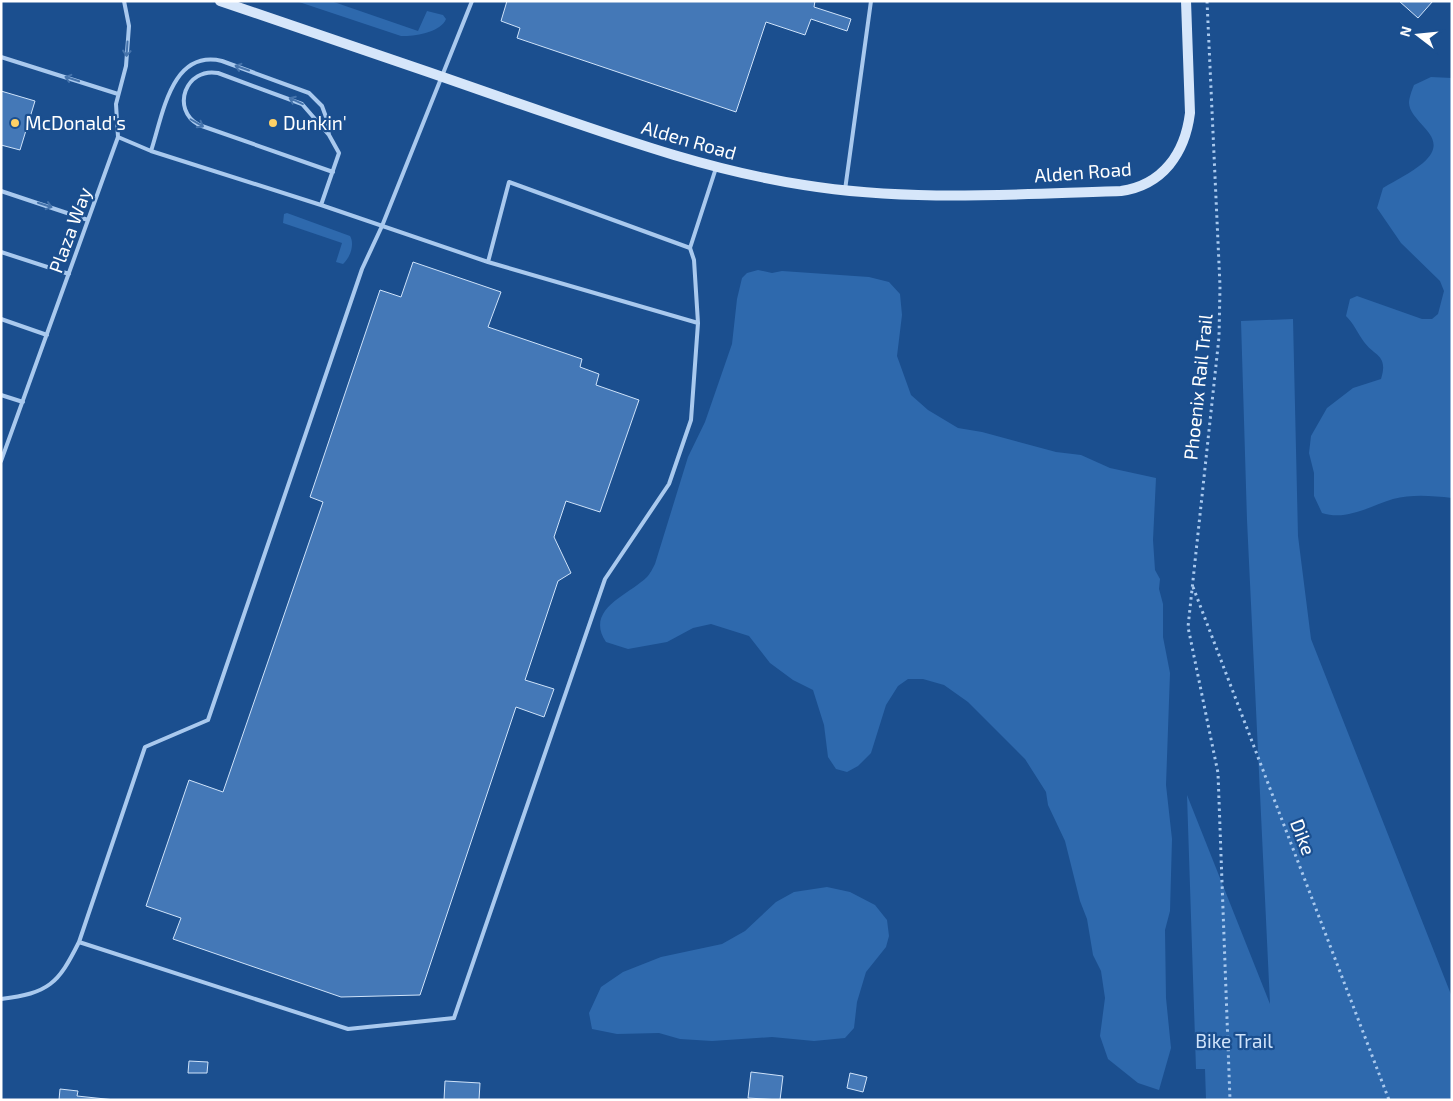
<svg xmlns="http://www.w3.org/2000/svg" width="1453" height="1101" viewBox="0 0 1453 1101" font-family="'Exo 2',sans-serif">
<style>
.green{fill:#2e69ad}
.building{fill:#4478b7;stroke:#cfe3fa}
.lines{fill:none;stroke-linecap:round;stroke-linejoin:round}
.path{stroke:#a9c9ee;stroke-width:3;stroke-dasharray:2.5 4;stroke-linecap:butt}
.lane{stroke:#a9c9ee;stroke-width:4}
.secondary{stroke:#d6e6fa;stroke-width:10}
.oneway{stroke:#4674ac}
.poi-dot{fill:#ffd166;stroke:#1b4f8f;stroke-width:2}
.labels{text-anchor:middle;stroke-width:4.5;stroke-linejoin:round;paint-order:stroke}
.poi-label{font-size:19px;fill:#fff;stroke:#1b4f8f;text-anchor:start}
.street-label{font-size:19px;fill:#fff;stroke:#1b4f8f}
.park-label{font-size:19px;fill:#cfe3fa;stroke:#1b4f8f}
</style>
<rect width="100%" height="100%" fill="#1b4f8f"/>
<path class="green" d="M296,1H331L418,31L427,11L443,15L446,19C441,32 414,37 401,36Z
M1431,77L1452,78V498C1432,496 1413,494 1393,499C1370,506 1347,521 1322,513L1314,496V473L1309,453L1311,436L1327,408L1353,388L1381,379C1389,353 1373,357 1362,339C1356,330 1354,324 1346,316L1350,299L1357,296L1422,319H1432L1438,314L1444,291L1440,281L1401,243L1377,208L1383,188C1396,180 1411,173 1423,163C1453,137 1410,124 1409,103C1409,98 1412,90 1414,85Z
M287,213L350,236C355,244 350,258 343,264L336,262L342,243L283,223L284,214Z
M758,270L772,273L782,271L869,277L889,282L900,294L902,315L897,356L911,395L928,410L958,428L982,432L1056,452L1081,455L1110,468L1156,478L1153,540L1155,570L1160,579L1159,589L1163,604V637L1170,673L1166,785L1172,839L1170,911L1165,930L1166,998L1171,1048L1159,1090L1138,1083L1108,1059L1100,1036L1105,998L1101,971L1093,955L1087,919L1080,901L1065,841L1048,805L1046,792L1025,759L968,702L944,685L923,679H908L898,686L886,705L871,753L858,766L847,772L836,769L828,757L824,725L813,690L793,680L770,663L749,636L711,624L693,628L667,642L628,649L606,642C584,609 629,595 647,577C650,574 653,568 655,564L688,457L705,422L732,344L737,299L742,278L747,273Z
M1293,319L1298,536L1311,639L1452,997V1100H1206L1205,1069H1196L1187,795L1270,1004L1247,520L1241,321Z
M827,887L850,892L875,905L887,920L889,936L886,947L866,972L857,1002L854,1028L845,1038L814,1041L772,1037L712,1041L680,1039L659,1033L617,1034L592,1029L589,1013L601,987L623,972L661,957L722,944L745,931L776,902L794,892Z"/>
<path class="building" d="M507,1H815L814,7L851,19L847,31L811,19L805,35L766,22L736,112L517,38L520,28L501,21Z
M1399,1H1433L1418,18Z
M1,91L35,101L20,150L1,145Z
M413,262L501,292L488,327L582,359L580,367L599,374L596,385L639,400L600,512L566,501L554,537L571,573L558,581L525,680L554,689L544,717L516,707L420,995L341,997L173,939L181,918L146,906L189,780L223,792L323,502L310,497L380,290L401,297Z
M189,1061L208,1062L207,1073H188Z
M751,1072L783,1076L780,1100L748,1098Z
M850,1073L867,1077L863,1092L847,1088Z
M445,1081L480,1083L479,1100H444Z
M60,1089L78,1091L77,1096L115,1100H59Z"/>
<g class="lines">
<path class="path" d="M1207,1L1220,286L1219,337L1188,627L1218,773L1230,1100
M1193,587L1389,1100"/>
<path class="lane" d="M1,57L118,94
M329,135L302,104L218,73C186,67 170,109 199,125L333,172
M118,137L151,151L321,205L488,262L698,323
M151,151C163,115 171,49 222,61L309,93L322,106L326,117L329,135L339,153L321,205
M845,190L871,1
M1,191L88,220
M1,252L69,274
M488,262L509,182L690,248
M1,319L47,335
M1,395L23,402
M1,461L118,137L116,104L126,66L129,26L124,1
M79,942L348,1029L454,1018L605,579L669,484L691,420L698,323L694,260L690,248L716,168
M1,999C49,993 58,984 79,942L145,747L208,720L362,269L382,226L472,1"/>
<path class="secondary" d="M220,1C315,33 409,65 503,98C603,132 700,169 804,185C909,202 1016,194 1121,191C1163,185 1185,153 1190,113L1186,1"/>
</g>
<defs><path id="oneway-shaft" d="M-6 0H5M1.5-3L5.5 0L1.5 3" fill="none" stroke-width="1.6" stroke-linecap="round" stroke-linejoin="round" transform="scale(1.25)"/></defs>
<g class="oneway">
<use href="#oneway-shaft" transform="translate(127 49) rotate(94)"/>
<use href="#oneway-shaft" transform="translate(242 68) rotate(-161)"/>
<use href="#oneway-shaft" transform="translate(72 79) rotate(-162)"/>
<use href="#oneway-shaft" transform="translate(296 101) rotate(-156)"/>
<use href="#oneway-shaft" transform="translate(197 123) rotate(30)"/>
<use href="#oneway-shaft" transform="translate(45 205) rotate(18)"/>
</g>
<g class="poi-dot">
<circle cx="15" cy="123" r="5"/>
<circle cx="273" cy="123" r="5"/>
</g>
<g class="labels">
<g class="poi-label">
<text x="25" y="130">McDonald's</text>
<text x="283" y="130">Dunkin'</text>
</g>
<g class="street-label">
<text transform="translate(689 140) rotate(16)" y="7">Alden Road</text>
<text transform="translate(1083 172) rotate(-4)" y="7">Alden Road</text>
<text transform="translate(70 230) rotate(-70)" y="7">Plaza Way</text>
<text transform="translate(1198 387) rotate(-84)" y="7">Phoenix Rail Trail</text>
<text transform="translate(1303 837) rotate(69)" y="7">Dike</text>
</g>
<g class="park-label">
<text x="1234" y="1048">Bike Trail</text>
</g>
</g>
<rect width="1453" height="1101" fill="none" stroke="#ffffff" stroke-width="5"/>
<g transform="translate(1418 35) rotate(286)" stroke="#1b4f8f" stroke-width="4" paint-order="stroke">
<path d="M0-4L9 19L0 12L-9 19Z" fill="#ffffff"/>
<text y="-8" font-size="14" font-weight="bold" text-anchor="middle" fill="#ffffff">N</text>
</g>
</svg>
